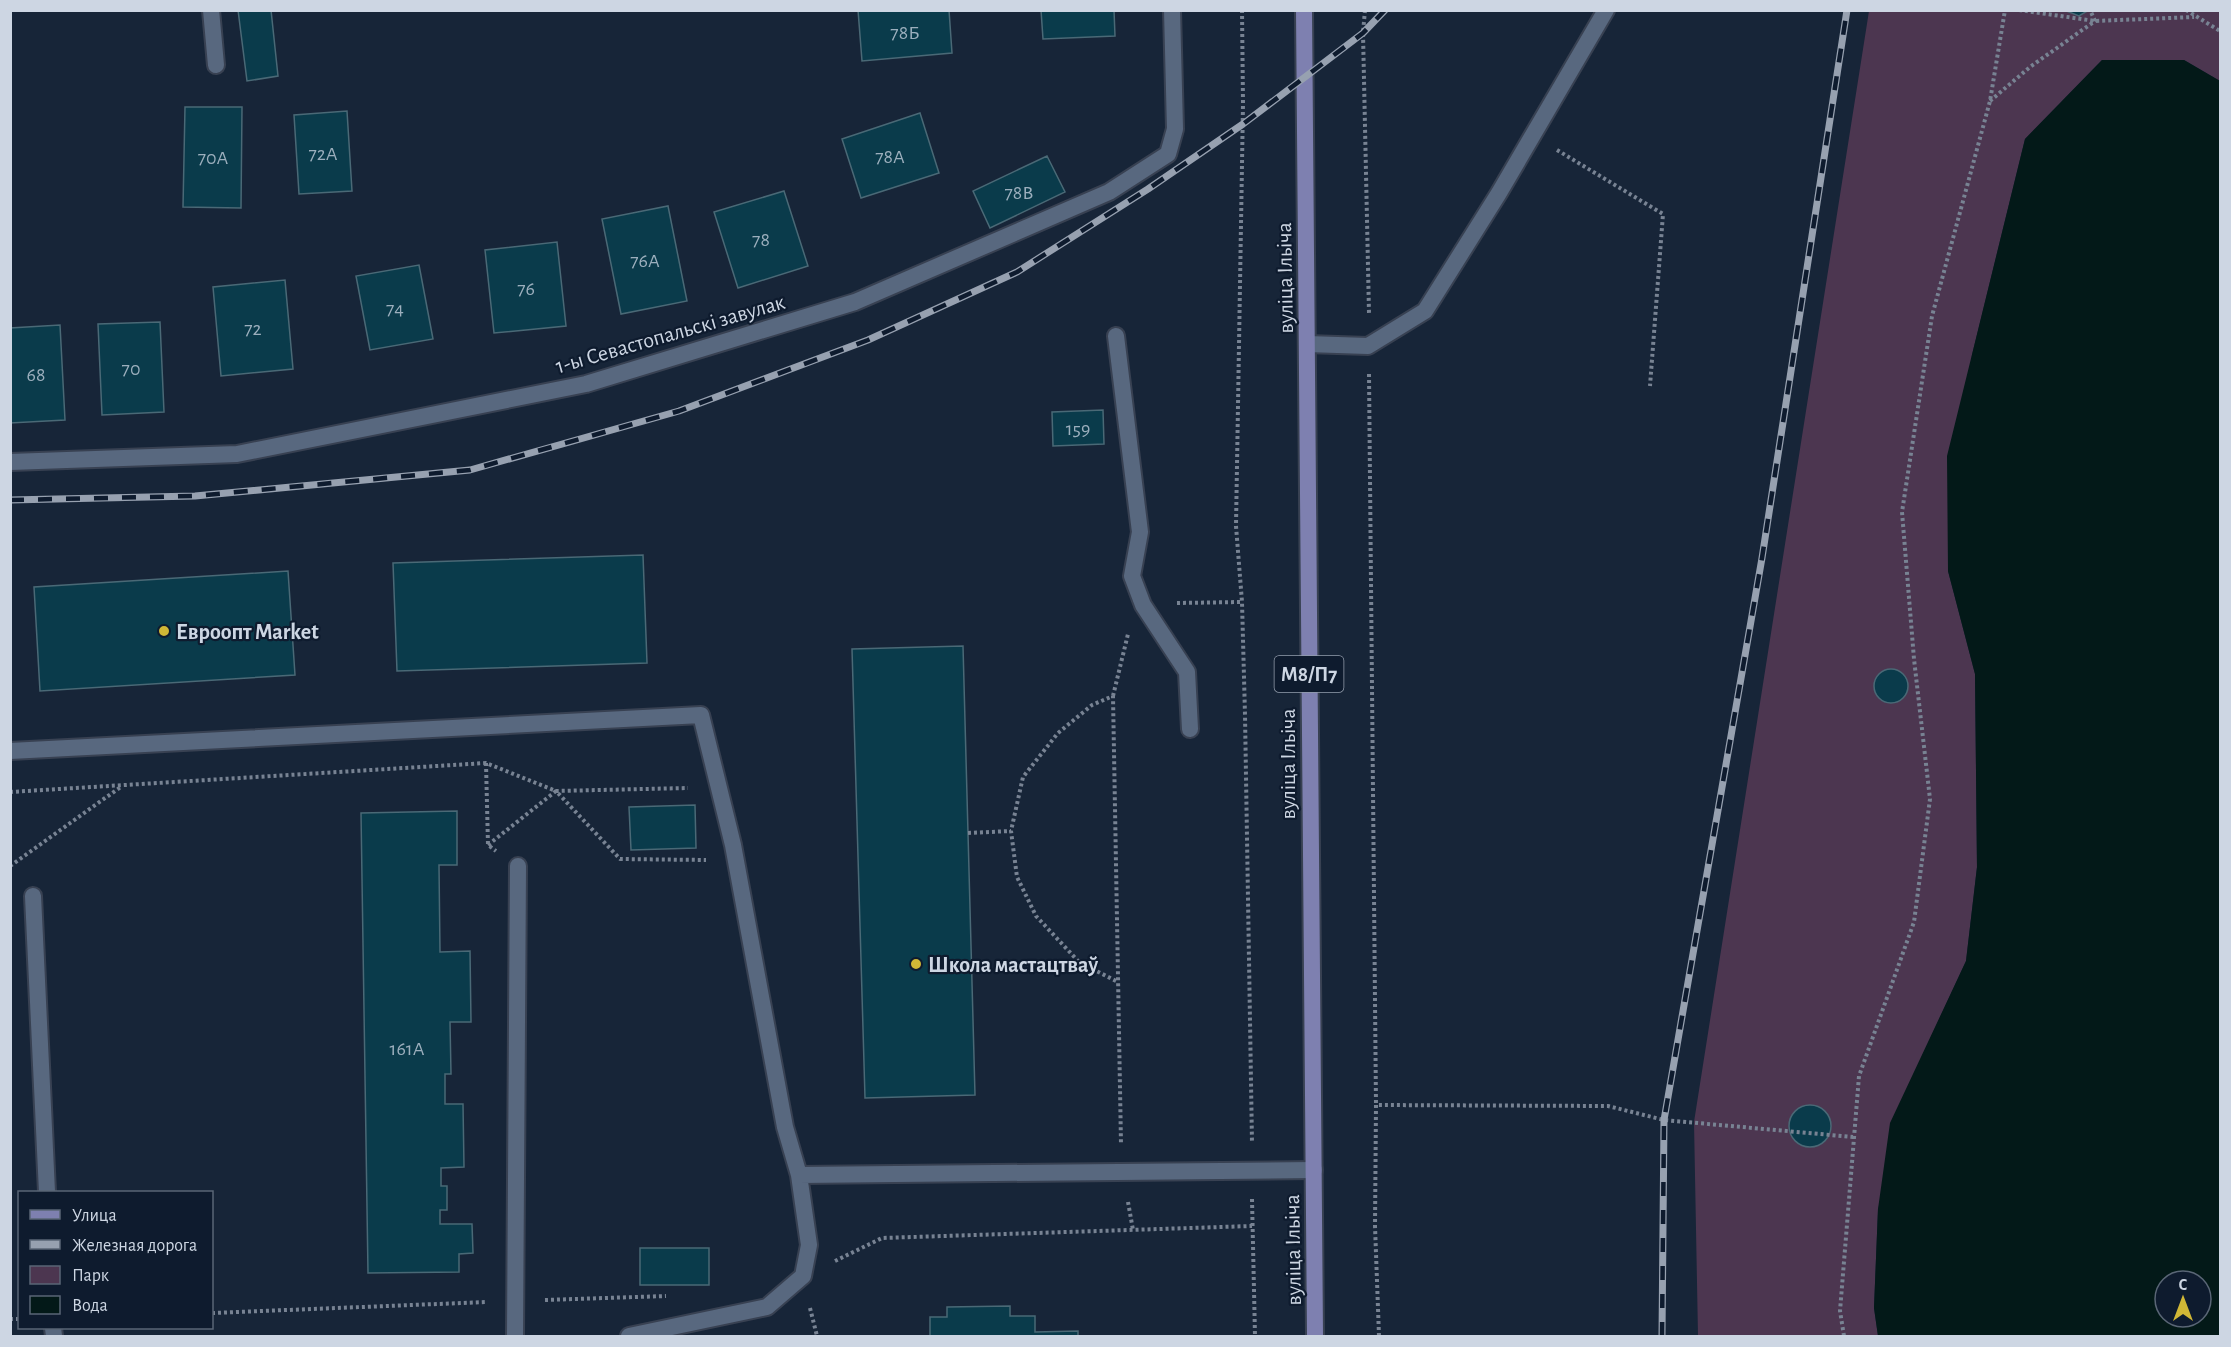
<svg xmlns="http://www.w3.org/2000/svg" width="2231" height="1347" viewBox="0 0 2231 1347" font-family="'Alegreya Sans',sans-serif">
<style>
.green{fill:#4c3650}
.water{fill:#031918;fill-rule:evenodd}
.building{fill:#0a3b4b;stroke:#4a6976;stroke-width:1.5}
.lines{fill:none;stroke-linecap:round;stroke-linejoin:round}
.service-casing{stroke:#384152;stroke-width:20}
.minor-casing{stroke:#384152;stroke-width:20}
.primary-casing{stroke:#384152;stroke-width:20}
.path{stroke:#788393;stroke-width:4;stroke-dasharray:3 3;stroke-linecap:butt}
.service{stroke:#58687f;stroke-width:16}
.minor{stroke:#58687f;stroke-width:16}
.primary{stroke:#7e80b0;stroke-width:16}
.rail-casing{stroke:#97a1b0;stroke-width:7}
.rail{stroke:#0e1b2e;stroke-width:4.5;stroke-dasharray:14;stroke-linecap:butt}
.poi-dot{fill:#d0b736;stroke:#0e1b2e;stroke-width:2}
.labels{text-anchor:middle;stroke-width:4.5;stroke-linejoin:round;paint-order:stroke}
.number-label{font-size:20px;fill:#9cafbd}
.shield{fill:#0e1b2e;stroke:#949ead;stroke-width:1.5}
.shield-label{font-size:21px;font-weight:bold;fill:#cdd6e3}
.street-label{font-size:22px;fill:#cdd6e3;stroke:#0e1b2e}
.poi-label{font-size:22px;font-weight:bold;fill:#cdd6e3;stroke:#0e1b2e;text-anchor:start}
</style>
<rect width="100%" height="100%" fill="#172538"/>
<path class="green" d="M1869,11H2220V81L2184,60H2102L2025,139L1972,355L1948,571L1975,674L1977,867L1966,961L1931,1037L1878,1209L1874,1308L1878,1336H1698L1694,1122Z"/>
<path class="water" d="M2102,60H2184L2220,81V1336H1878L1874,1308L1878,1209L1890,1123L1966,961L1977,867L1975,674L1948,571L1947,456L2025,139ZM2165,1281H2201V1317H2165Z"/>
<path class="building" d="M238,10H271L278,76L247,81Z
M858,10H949L952,53L862,61Z
M1041,10H1114L1115,36L1043,39Z
M2064,10H2089L2079,16Z
M185,107H242L241,208L183,207Z
M347,111L352,191L299,194L294,115Z
M920,113L939,173L861,198L842,139Z
M1047,156L1065,192L990,228L973,191Z
M784,191L808,266L738,288L714,212Z
M668,206L687,301L621,314L602,219Z
M557,242L566,326L494,333L485,250Z
M419,265L433,339L370,350L356,276Z
M285,280L293,369L221,376L213,287Z
M160,322L164,412L102,415L98,324Z
M60,325L65,420L10,423V328Z
M1103,410L1104,444L1053,446L1052,412Z
M643,555L647,663L397,671L393,563Z
M288,571L295,675L40,691L34,587Z
M963,646L975,1095L865,1098L852,649Z
M1874 686a17 17 0 1 1 34 0a17 17 0 1 1-34 0Z
M695,805L696,848L631,850L629,807Z
M457,811V865H439L440,952L470,951L471,1022H450L451,1074H445V1104H463L464,1167L441,1168V1186H447V1210H440V1224H472L473,1253L459,1254V1272L368,1273L361,813Z
M1789 1126a21 21 0 1 1 42 0a21 21 0 1 1-42 0Z
M640,1248H709V1285H640Z
M1010,1306V1316H1035V1332L1078,1331V1336H930V1317H947V1307Z"/>
<g class="lines">
<g class="service-casing">
<path id="service" d="M211,10L216,65
M1116,336L1140,532L1132,576L1143,605L1187,672L1190,729
M1307,344L1368,346L1425,311L1499,193L1606,10
M10,751L701,715L733,845L785,1127L799,1175
M33,896L47,1192
M53,1328L54,1336
M515,1336L518,866
M629,1336L767,1307L803,1276L809,1245L799,1175L1314,1170"/>
</g>
<g class="minor-casing">
<path id="minor" d="M10,462L237,454L586,384L855,302L1109,192L1168,154L1175,129L1172,10"/>
</g>
<g class="primary-casing">
<path id="primary" d="M1304,10L1315,1336"/>
</g>
<path class="path" d="M1242,10L1243,104L1236,526L1242,602L1245,715L1252,1143
M1365,10L1363,33L1369,313
M2019,10L2095,21L2194,17
M2186,10L2220,31
M1990,101L2030,67L2095,21L2090,10
M1557,150L1663,214L1650,386
M1369,374L1376,1105
M1177,603L1242,602
M1113,696L1128,634
M486,763L488,845L496,851
M10,792L486,763L556,791L688,788
M968,833L1011,831
M488,845L556,791L620,859L706,860
M10,866L122,786
M1116,981L1079,962L1036,916L1017,877L1011,831L1023,777L1058,733L1092,705L1113,696L1121,1144
M1252,1199L1255,1336
M1128,1202L1133,1230
M835,1261L882,1238L1252,1226
M545,1300L666,1296
M810,1308L817,1336
M212,1313L487,1302
M10,1319H20
M1379,1336L1375,1226L1376,1105L1608,1106L1664,1120L1853,1137
M1844,1336L1840,1311L1859,1076L1914,922L1930,799L1914,659L1902,512L1932,316L1990,101L2005,10"/>
<use href="#service" class="service"/>
<use href="#minor" class="minor"/>
<use href="#primary" class="primary"/>
<g class="rail-casing">
<path id="rail" d="M10,500L195,496L470,470L679,411L868,340L1017,272L1148,189L1243,124L1363,33L1385,10
M1662,1336L1664,1120L1762,558L1847,10"/>
</g>
<use href="#rail" class="rail"/>
</g>
<g class="poi-dot">
<circle cx="164" cy="631" r="6"/>
<circle cx="916" cy="964" r="6"/>
</g>
<g class="labels">
<g class="number-label">
<text x="905" y="39">78Б</text>
<text x="323" y="160">72А</text>
<text x="890" y="163">78А</text>
<text x="213" y="164">70А</text>
<text x="1019" y="199">78В</text>
<text x="761" y="246">78</text>
<text x="645" y="267">76А</text>
<text x="526" y="295">76</text>
<text x="395" y="315">74</text>
<text x="253" y="335">72</text>
<text x="131" y="375">70</text>
<text x="36" y="381">68</text>
<text x="1078" y="435">159</text>
<text x="407" y="1055">161А</text>
</g>
<rect class="shield" x="1274.5" y="656" width="69" height="36" rx="4.5"/>
<g class="shield-label">
<text x="1309" y="681">М8/П7</text>
</g>
<g class="street-label">
<text transform="translate(1284 278) rotate(-91)" y="8">вуліца Ільіча</text>
<text transform="translate(670 333) rotate(-16)" y="8">1-ы Севастопальскі завулак</text>
<text transform="translate(1287 764) rotate(-90)" y="8">вуліца Ільіча</text>
<text transform="translate(1292 1250) rotate(-91)" y="8">вуліца Ільіча</text>
</g>
<g class="poi-label">
<text x="176" y="639">Евроопт Market</text>
<text x="928" y="972">Школа мастацтваў</text>
</g>
</g>
<rect width="2231" height="1347" fill="none" stroke="#cdd6e3" stroke-width="24"/>
<rect x="18" y="1191" width="195" height="138" fill="#0e1b2e" stroke="#5a6676" stroke-width="1.5"/>
<rect x="30" y="1210" width="30" height="9" fill="#7e80b0" stroke="#5a6676" stroke-width="1.5"/>
<text x="72" y="1221" font-size="18" fill="#cdd6e3">Улица</text>
<rect x="30" y="1240" width="30" height="9" fill="#97a1b0" stroke="#5a6676" stroke-width="1.5"/>
<text x="72" y="1251" font-size="18" fill="#cdd6e3">Железная дорога</text>
<rect x="30" y="1266" width="30" height="18" fill="#4c3650" stroke="#5a6676" stroke-width="1.5"/>
<text x="72" y="1281" font-size="18" fill="#cdd6e3">Парк</text>
<rect x="30" y="1296" width="30" height="18" fill="#031918" stroke="#5a6676" stroke-width="1.5"/>
<text x="72" y="1311" font-size="18" fill="#cdd6e3">Вода</text>
<g transform="translate(2183 1299)"><circle r="28" fill="#0e1b2e" stroke="#5a6676" stroke-width="1.5"/>
<path d="M0-4.5L10 22L0 15L-10 22Z" fill="#d0b736"/>
<text y="-9" font-size="16" font-weight="bold" text-anchor="middle" fill="#cdd6e3">С</text>
</g>
</svg>
